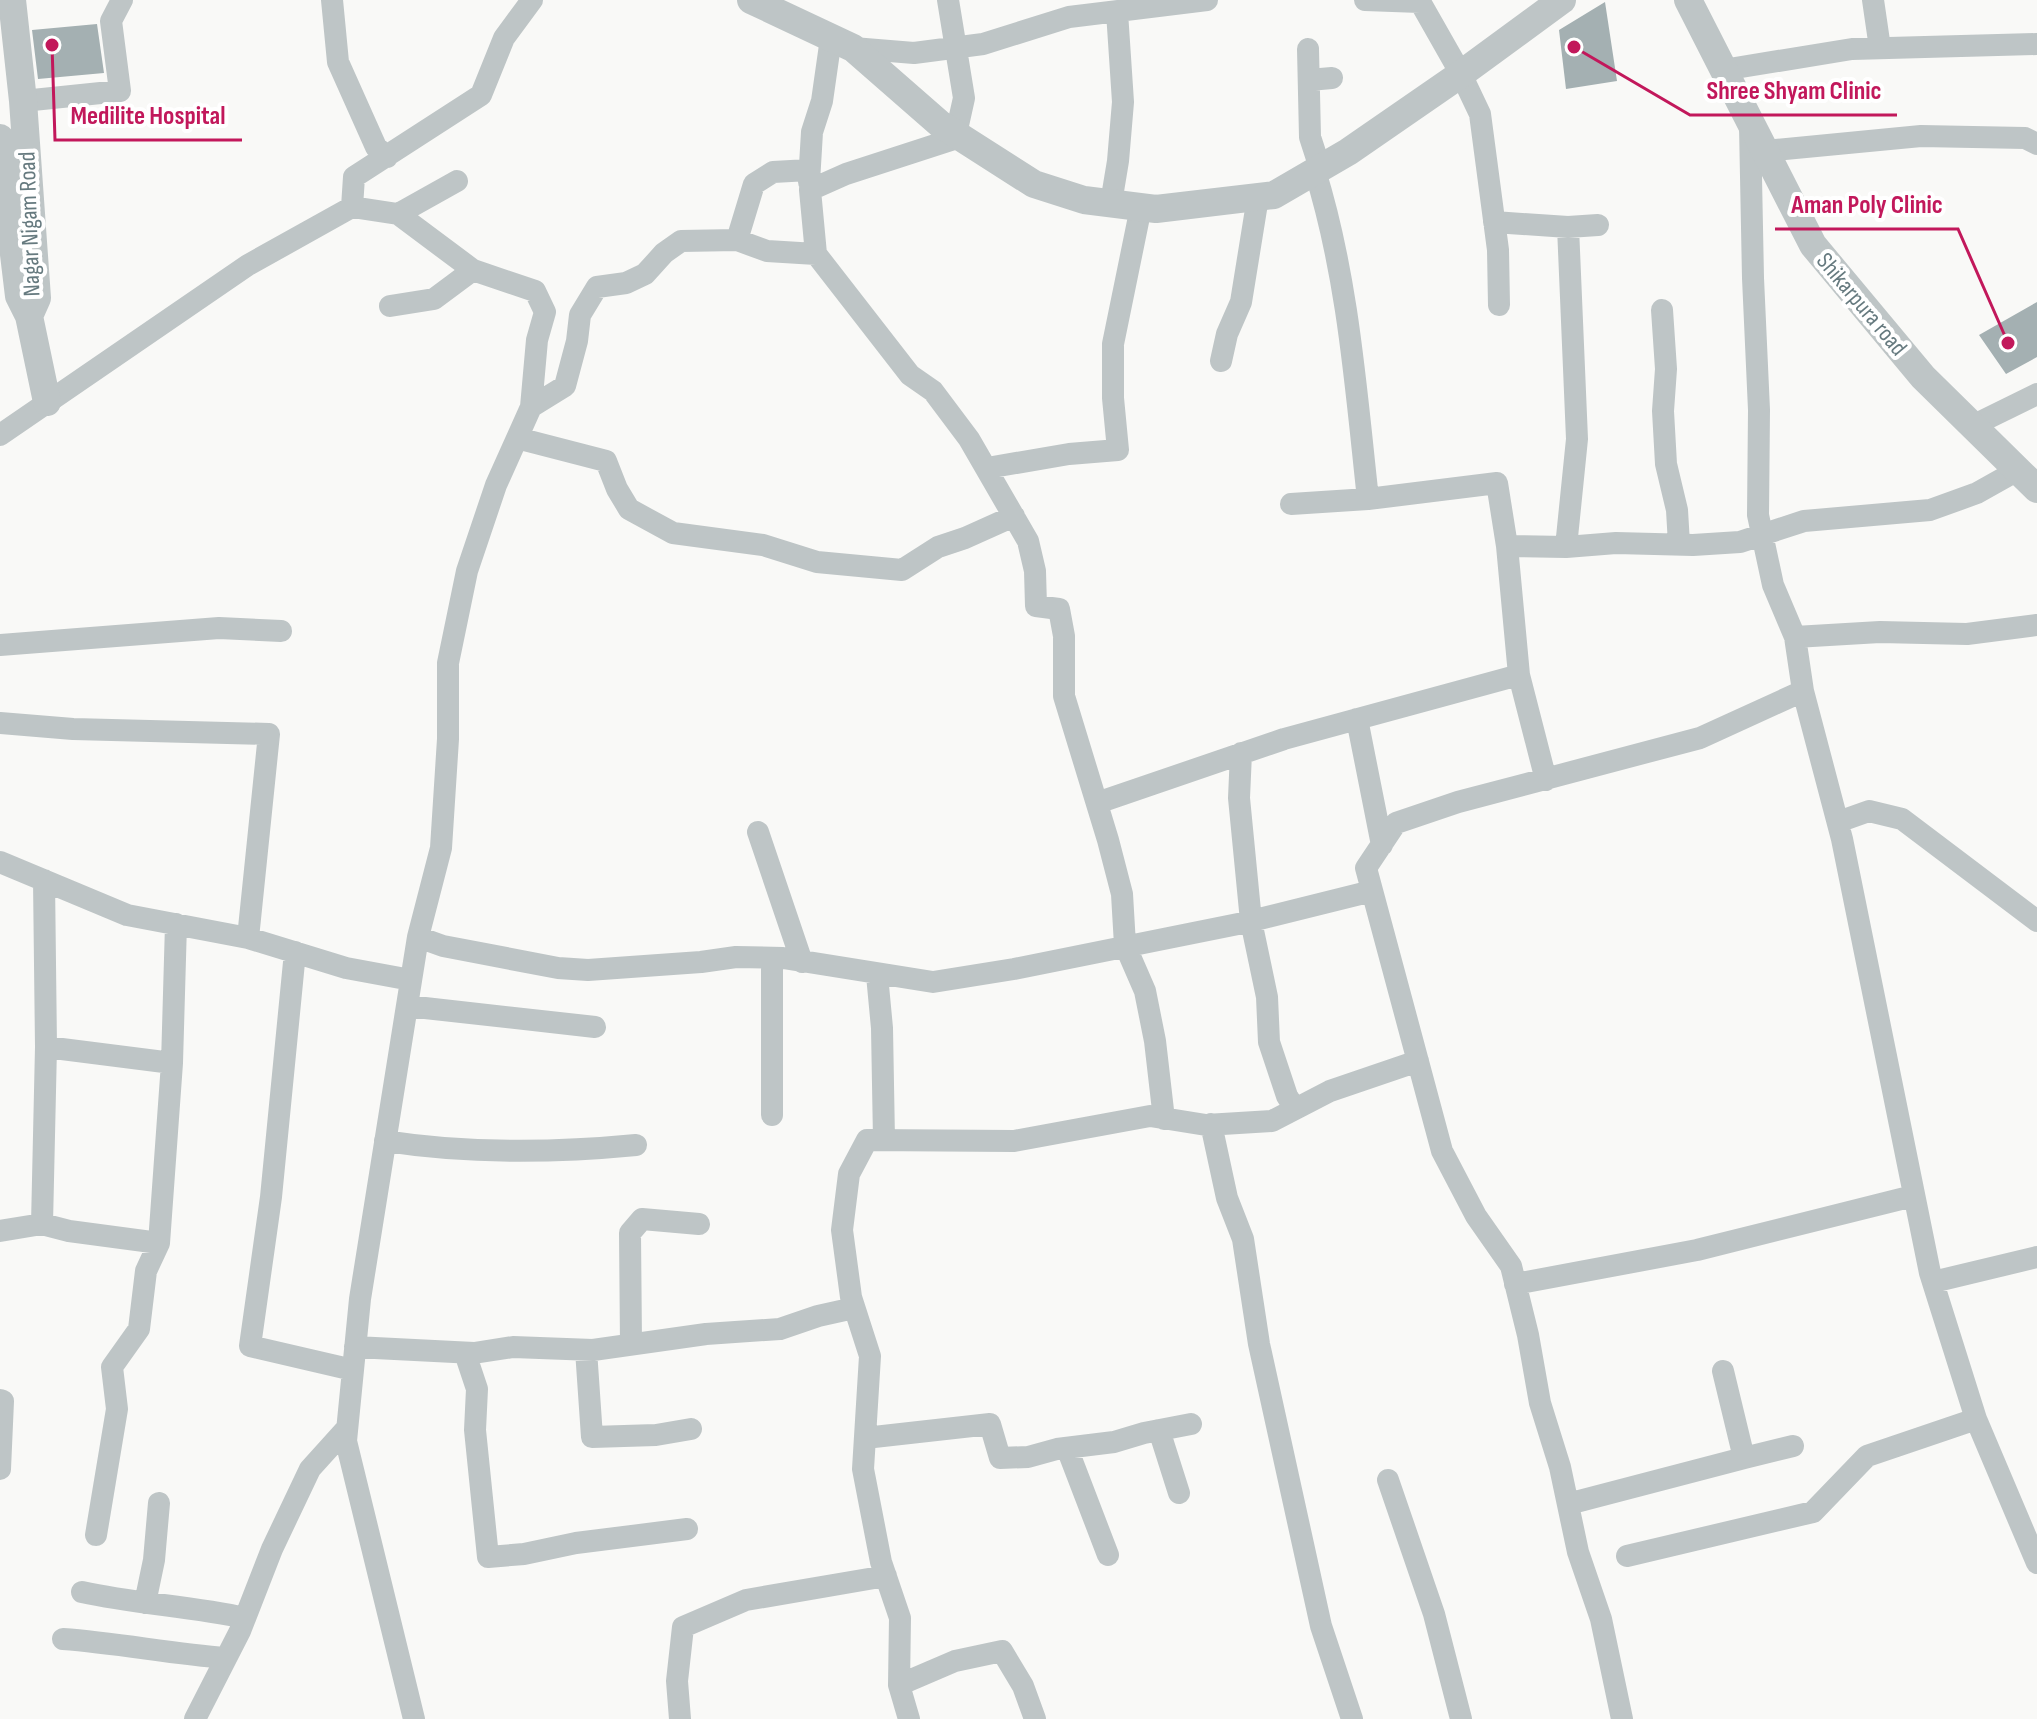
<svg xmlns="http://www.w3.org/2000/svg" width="2037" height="1719" viewBox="0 0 2037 1719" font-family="'Sofia Sans Condensed',sans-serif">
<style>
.building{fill:#a4b0b2}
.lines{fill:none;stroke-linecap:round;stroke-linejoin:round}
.minor{stroke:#bec5c6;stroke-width:22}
.tertiary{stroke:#bec5c6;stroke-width:28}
.labels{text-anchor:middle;stroke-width:8;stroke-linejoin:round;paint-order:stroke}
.street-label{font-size:24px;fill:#667a7f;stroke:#fff}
.leader{fill:none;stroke:#c2185b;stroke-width:3}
.callout-dot{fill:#c2185b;stroke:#fff;stroke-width:3}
.callout-label{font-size:26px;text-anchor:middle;font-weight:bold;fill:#c2185b;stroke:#fff;stroke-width:8;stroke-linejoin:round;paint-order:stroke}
</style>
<rect width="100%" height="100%" fill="#f9f9f7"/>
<path class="building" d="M1605,2L1617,81L1566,89L1559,30Z
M97,24L104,73L38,79L32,30Z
M2037,302V357L2006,374L1979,335Z"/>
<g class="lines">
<path class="minor" d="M332,0L338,62L376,147L387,157
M948,0L964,98L956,134
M1365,0L1420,2
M1419,0L1461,74L1480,114L1498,250L1499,305
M1873,0L1880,48
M853,48L914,53L983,44L1069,17L1207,0
M1308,49L1310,137L1320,168
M1723,70L1852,49L2037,44
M1309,80L1332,78
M23,101L120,91L111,21L122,0
M1750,126L1753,278L1759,410L1758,515L1773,585L1795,637L1880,632L1967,634L2037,625
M960,137L846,174L810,190L816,254L910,375L933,391L969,439L1028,541L1035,571L1036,606L1059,609L1064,636V696L1108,840L1122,894L1125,945L1145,991L1155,1041L1164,1119
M1765,151L1921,136L2025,138L2037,144
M1315,171C1348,277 1356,390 1368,499
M809,182L812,132L822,101L831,38
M1111,203L1118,161L1123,102L1117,12
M352,207L398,214L457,181
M398,214L473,270L535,291L545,312L537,340L531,407L496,485L467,571L448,663V739L441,848L418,937
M1494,222L1568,227L1598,225
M737,240L767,251L816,254
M390,306L434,299L473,270
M1662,310L1666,369L1663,411L1666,464L1677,510L1679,544
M1221,361L1227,334L1241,302L1258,197
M531,407L565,386L577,341L580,315L597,287L626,283L645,274L664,253L681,241L737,240L754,184L773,172L809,170
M1972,426L2037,394
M0,435L248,265L352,207L354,177L481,95L504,38L532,0
M517,438L606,461L617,489L629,509L673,533L763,545L817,562L902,570L938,547L965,538L1014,516
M987,468L1069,454L1118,450L1113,398V344L1141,207
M1291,504L1368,499L1497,483L1507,546L1519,675
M1507,546L1566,547L1577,439L1568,227
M1566,547L1616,543L1693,545L1740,542L1804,521L1930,510L1977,493L2018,470
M0,645L219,628L281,631
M1803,691L1842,839L1930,1273L1976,1419L2037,1563
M1357,719L1382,845
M0,723L73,729L269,734L248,938L127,915L0,862
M1241,753L1239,798L1251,921L1267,997L1269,1042L1287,1096L1295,1109
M1097,803L1284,739L1519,675L1546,780
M1838,822L1869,811L1902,819L2037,921
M758,832L802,962
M248,938L346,968L411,980
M295,952L271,1197L250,1346L353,1370
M772,958V1115
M877,975L882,1028L884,1140
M407,1006L595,1027
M46,1047L172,1063
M1211,1124L1227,1198L1243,1239L1259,1344L1321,1626L1352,1719
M385,1141C468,1154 553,1153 636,1145
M42,1224L46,1047L44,880
M0,1231L42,1224L69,1231L159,1243
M1933,1282L2037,1257
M1515,1284L1697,1250L1913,1196
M631,1343L630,1233L642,1219L699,1224
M355,1347L474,1353L513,1347L593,1350L706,1334L780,1329L818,1316L854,1308
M586,1350L592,1437L656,1435L691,1429
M465,1353L477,1389L475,1430L488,1557L524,1554L576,1543L687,1529
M0,1400L3,1401L0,1469
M1159,1430L1179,1493
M865,1438L990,1424L1000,1458L1028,1457L1057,1449L1114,1442L1144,1433L1191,1424
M1067,1448L1108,1555
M1744,1458L1793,1446
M1388,1480L1434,1614L1461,1719
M1568,1504L1744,1458L1723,1371
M96,1535L117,1409L112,1367L139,1329L146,1271L159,1243L172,1063L176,924
M1627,1556L1813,1512L1867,1456L1976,1419
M82,1592C136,1604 191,1606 245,1618
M145,1603L154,1560L159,1503
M63,1639C118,1643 172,1654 226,1658
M899,1685L909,1719
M195,1719L240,1631L272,1549L310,1469L347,1428
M414,1719L346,1441L360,1299L418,937L443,946L558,968L588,970L701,962L736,957L783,958L933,982L1014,969L1243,923L1372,891
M680,1719L677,1681L683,1627L746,1600L886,1576
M1035,1719L1023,1686L1002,1651L955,1661L899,1685L900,1618L881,1562L863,1469L870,1356L851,1297L842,1230L849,1174L867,1140L1014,1141L1150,1116L1206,1125L1272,1121L1330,1091L1418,1061
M1622,1719L1601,1619L1578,1552L1560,1467L1540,1403L1528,1335L1511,1266L1476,1216L1442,1151L1366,868L1396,823L1458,802L1700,738L1803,691L1795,637"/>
<path class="tertiary" d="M12,0L23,101L37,298L29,316
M751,0L853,48L940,124L1034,184L1084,200L1156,209L1274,195L1348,152L1461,74L1562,0
M1688,0L1813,245L1923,377L2037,489
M0,138L19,296L29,316L47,402"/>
</g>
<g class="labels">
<g class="street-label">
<text transform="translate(29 224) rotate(-92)" y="8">Nagar Nigam Road</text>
<text transform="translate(1862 304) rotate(50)" y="8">Shikarpura road</text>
</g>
</g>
<path class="leader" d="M1574 47L1690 115H1897M52 45L55 140H242M2008 343L1958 229H1775"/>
<g class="callout-dot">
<circle cx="1574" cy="47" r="8"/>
<circle cx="52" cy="45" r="8"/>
<circle cx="2008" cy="343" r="8"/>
</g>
<g class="callout-label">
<text x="1794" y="99">Shree Shyam Clinic</text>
<text x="148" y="124">Medilite Hospital</text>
<text x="1867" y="213">Aman Poly Clinic</text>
</g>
</svg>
